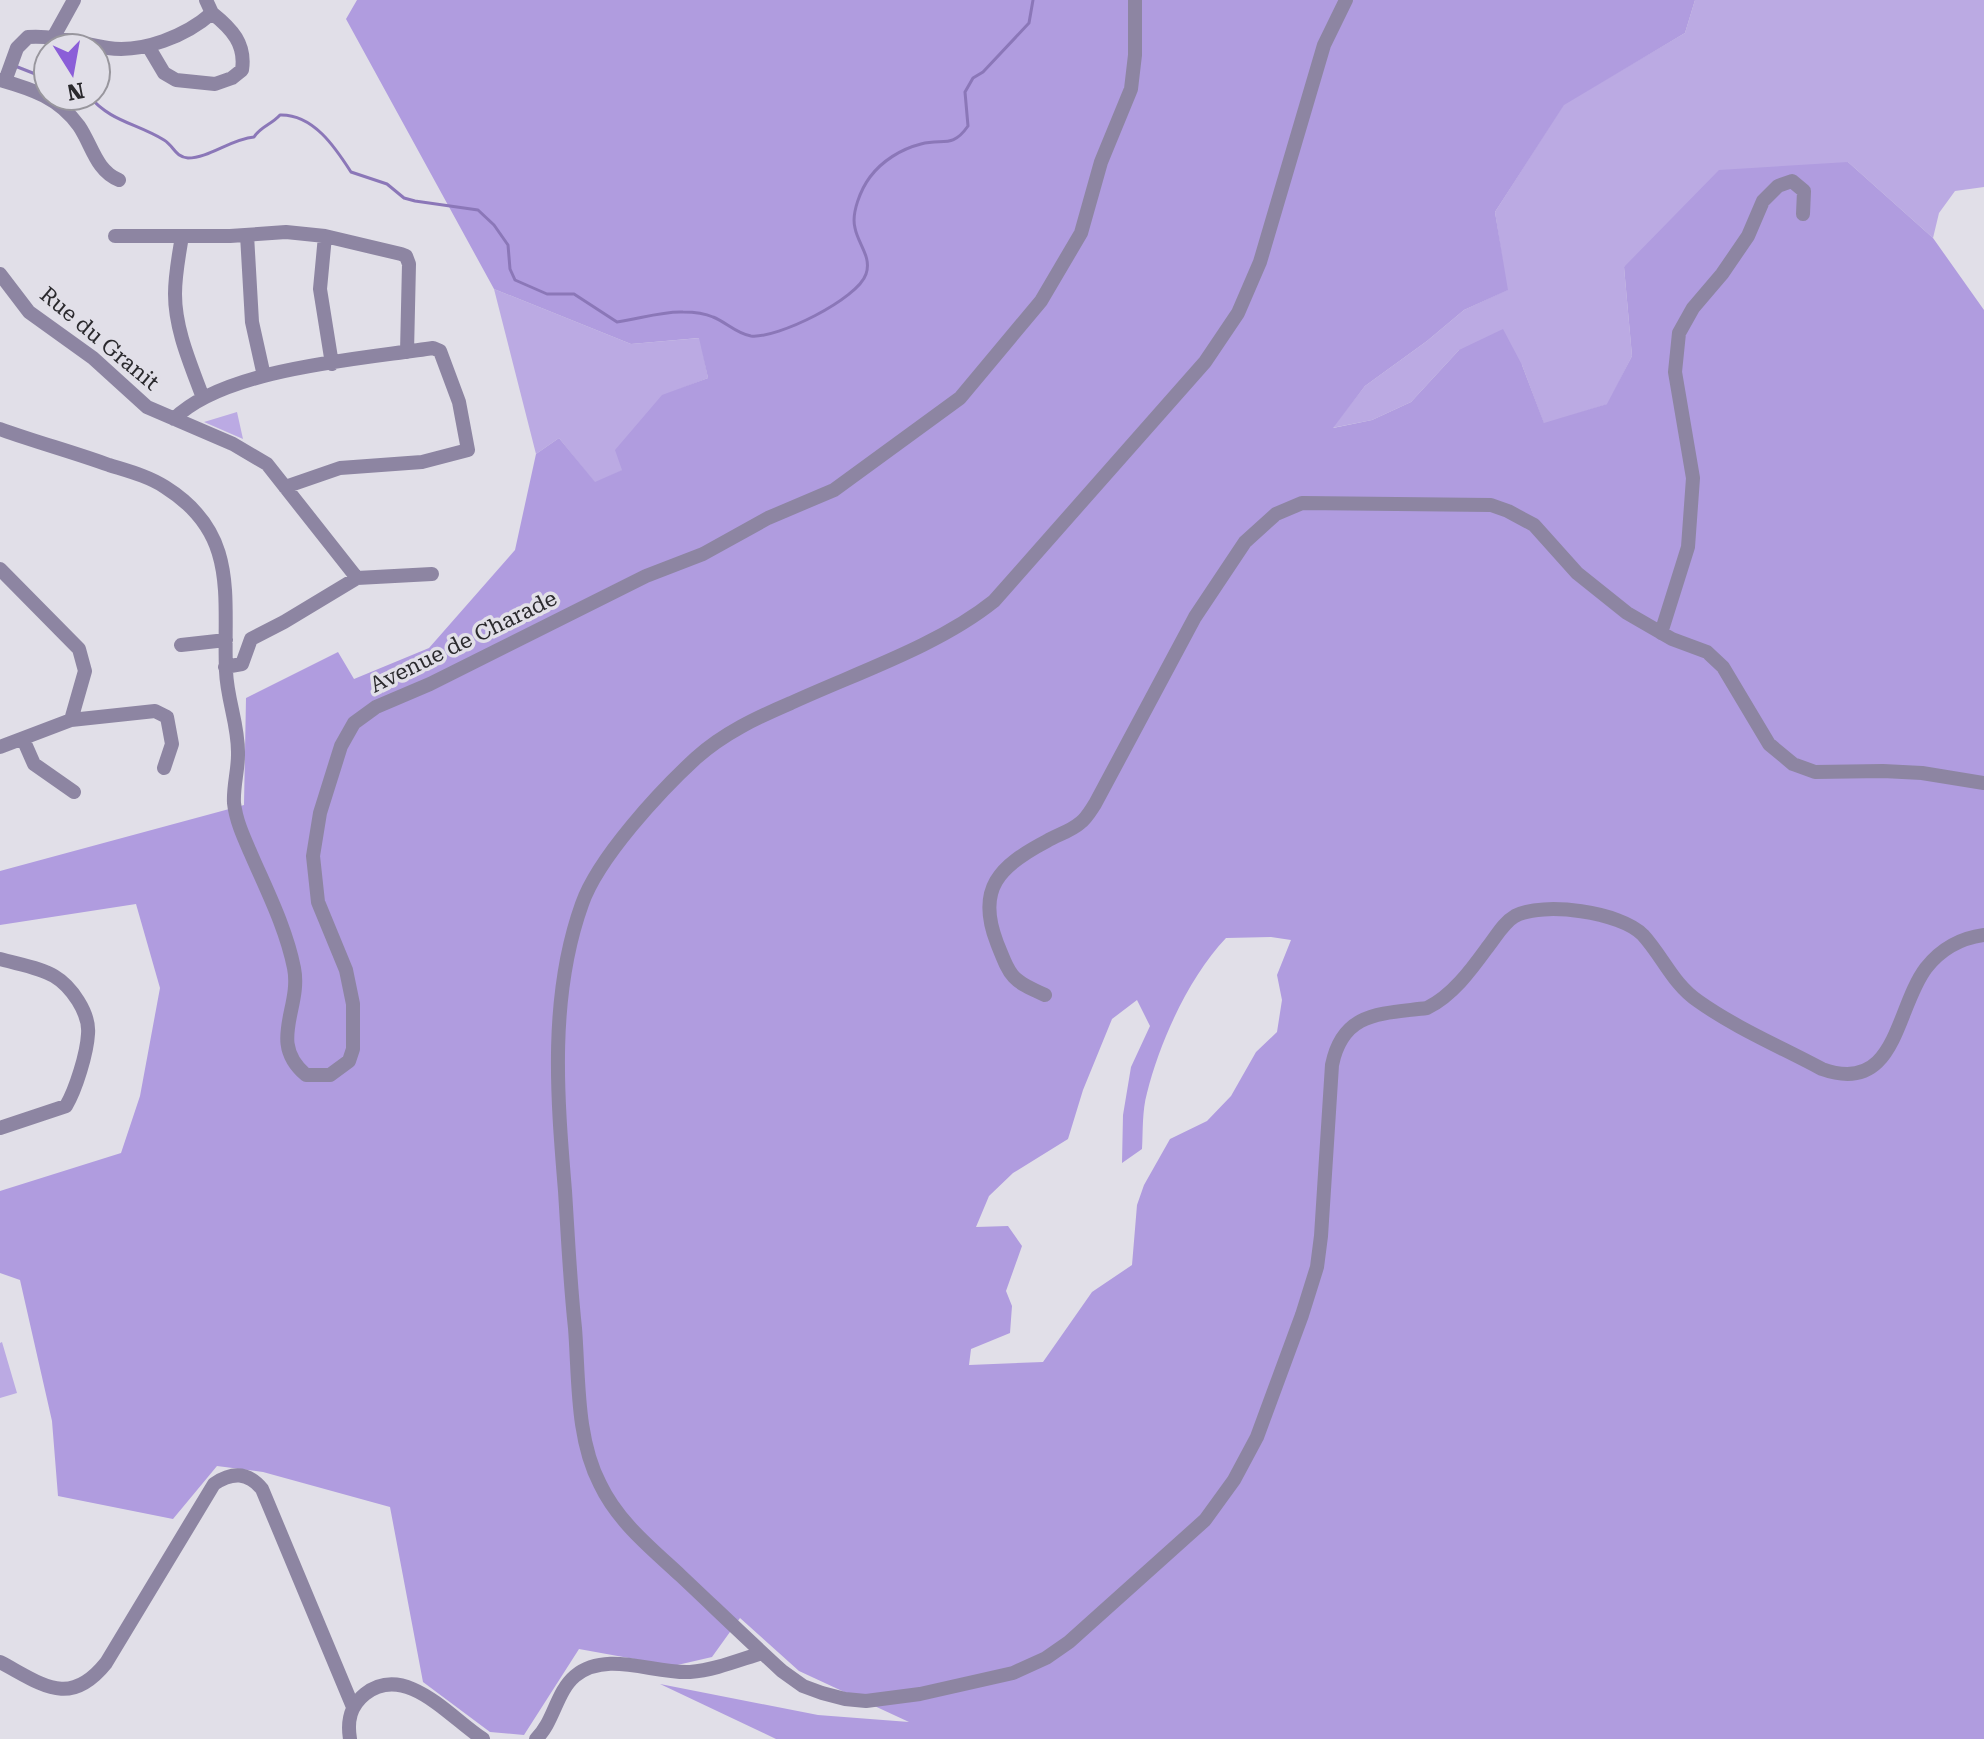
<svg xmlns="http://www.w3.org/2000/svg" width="1984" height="1739" viewBox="0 0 1984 1739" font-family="'Roboto Serif',serif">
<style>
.green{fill:#bbaae3}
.forest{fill:#b09cdf;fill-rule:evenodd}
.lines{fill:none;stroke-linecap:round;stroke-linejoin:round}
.stream{stroke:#8b77b8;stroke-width:3}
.minor{stroke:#8d85a2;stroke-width:14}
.labels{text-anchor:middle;stroke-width:7;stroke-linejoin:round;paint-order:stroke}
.street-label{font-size:22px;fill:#2a292d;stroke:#e1dfe8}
</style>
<rect width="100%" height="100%" fill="#e1dfe8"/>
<path class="green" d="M1695,0H1984V187L1955,191L1939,213L1933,238L1848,162L1624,267L1632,356L1608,404L1544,424L1522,365L1459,350L1411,402L1372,420L1332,428L1365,386L1427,341L1464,310L1507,290L1495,212L1564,104L1685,33Z
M494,289L631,344L700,338L708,378L662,396L623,470L595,483L559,438L536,454Z
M237,412L243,439L204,422Z
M2,1342L17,1393L0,1398V1343Z"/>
<path class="forest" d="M357,0H1695L1685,33L1564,105L1495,212L1508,290L1464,310L1427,341L1365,386L1333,428L1372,420L1411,402L1459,350L1503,329L1522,365L1544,423L1607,404L1632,356L1624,267L1719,170L1848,162L1933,238L1984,310V1739H776L660,1684L818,1715L909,1722L799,1671L740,1618L712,1657L673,1666L579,1649L524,1735L490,1732L423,1682L390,1507L263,1472L217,1466L173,1519L58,1496L52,1421L20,1280L0,1273V1191L121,1153L140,1096L160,988L136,904L0,925V871L244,805L246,698L338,652L354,679L429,648L515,550L536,454L559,438L595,482L622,470L615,450L662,395L708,378L699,338L631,344L494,289L346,19ZM1271,937L1291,940L1277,975L1282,1000L1277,1032L1256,1052L1231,1096L1207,1121L1170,1139L1144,1185L1137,1205L1132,1265L1092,1292L1043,1362L969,1365L971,1349L1010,1333L1012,1306L1006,1291L1022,1246L1008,1226L976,1227L989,1196L1013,1173L1068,1139L1083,1090L1112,1019L1137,1000L1150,1026L1131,1067L1123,1115L1122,1163L1142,1149C1143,1131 1142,1111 1147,1093C1160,1041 1189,977 1226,938Z"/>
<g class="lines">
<path class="stream" d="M15,66L48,79
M89,96C111,122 136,123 164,140C174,146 175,157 188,158C209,158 231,139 254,137C261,126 271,125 280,115C313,114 335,147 351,172L387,184L404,198L415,201L478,210L494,225L508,245L510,269L515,280L547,294H574L617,322C639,319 662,311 683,312C694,312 704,313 713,317C726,322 737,334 751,336C777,339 858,299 866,274C872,257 858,244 855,228C851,213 861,189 870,177C882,161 901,149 921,144C943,138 952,149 968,126L965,92L973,78L983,72L1029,23L1033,0"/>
<path class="minor" d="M1346,0L1324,45L1260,262L1238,313L1205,362L994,601C938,646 856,673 791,703C756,718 724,733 696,758C660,791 598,858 582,904C549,996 557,1095 565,1191C568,1237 570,1283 575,1328C579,1379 576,1438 600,1484C618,1522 651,1548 681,1576C715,1608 748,1640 782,1671L803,1686L822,1693L845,1699L866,1701L920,1694L1013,1673L1046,1658L1069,1642L1205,1520L1234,1480L1257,1437L1302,1315L1317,1267L1321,1236L1332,1065C1343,1011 1381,1014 1427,1008C1452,996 1471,970 1487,948C1496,937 1503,923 1515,916C1543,901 1621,912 1643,935C1663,957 1673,984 1698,1001C1736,1028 1781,1047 1822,1069C1897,1096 1895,1009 1926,968C1941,949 1961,938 1984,935
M53,38L74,0
M148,46L164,73L176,80L215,84L232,78L242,70C246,44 232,29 212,13
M0,80C32,89 59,98 79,126C92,145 96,171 119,180
M5,81L17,48L28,37C55,35 82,44 108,48C143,53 186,36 212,13L206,0
M247,235L252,322L264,376
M115,236H230L286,232L325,236L401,254L406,256L409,264L407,352
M182,236C179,255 175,274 175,294C175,330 191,365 203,398
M325,236L320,289L332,364
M0,274L29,312L93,358L147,407L233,444L267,464L357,578
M174,419C225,368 362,359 433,348L440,351L459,402L468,450L422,462L340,468L285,487
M0,429C36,442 73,452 109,465C128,471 148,476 165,487C240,534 223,597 226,671C227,700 239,726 238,755C238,771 233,787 234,803C236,821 244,838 251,854C267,891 286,928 294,968C302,1008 267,1042 306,1075H330L349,1061L353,1049V1004L346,970L318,902L313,856L320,813L341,746L354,723L376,707L430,684L646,576L703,554L768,518L834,490L960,398L1041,301L1081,233L1101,162L1131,89L1135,55V0
M0,569L79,649L85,671L71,720
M1661,633L1688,547L1693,478L1675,372L1679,333L1693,308L1722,274L1748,236L1763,201L1778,186L1792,181L1804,191L1803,214
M181,645L226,640
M225,667L242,664L251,639L284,622L357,578L432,574
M23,739L34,764L74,792
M0,747L71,720L155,711L167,717L172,744L164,768
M0,959C17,964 39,967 54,976C71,986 90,1013 88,1034C87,1053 76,1089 66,1106L0,1128
M1045,995C1011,980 1011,978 997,943C976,889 999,866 1047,841C1057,835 1071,831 1080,823C1086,819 1091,810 1095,804L1195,617L1245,542L1276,514L1302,503L1491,505L1508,511L1534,525L1577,573L1627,613L1672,639L1707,652L1723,667L1769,744L1793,764L1815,772L1883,771L1922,773L1984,783
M0,1662C42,1684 69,1709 106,1663L214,1484C232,1472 248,1472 262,1489L353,1707
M350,1739C347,1721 350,1706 365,1694C406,1662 450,1718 483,1739
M536,1739C554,1722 556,1692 575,1676C607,1650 653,1674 690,1672C715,1670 739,1660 762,1653"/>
</g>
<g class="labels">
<g class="street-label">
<text transform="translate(100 338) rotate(40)" y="8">Rue du Granit</text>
<text transform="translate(463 641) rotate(-26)" y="8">Avenue de Charade</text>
</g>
</g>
<g transform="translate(72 72) rotate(169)"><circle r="38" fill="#e1dfe8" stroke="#98969d" stroke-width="2"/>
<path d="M0-6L14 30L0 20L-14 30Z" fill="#8b5ed8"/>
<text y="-12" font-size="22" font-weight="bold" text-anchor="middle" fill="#2a292d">N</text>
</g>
</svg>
